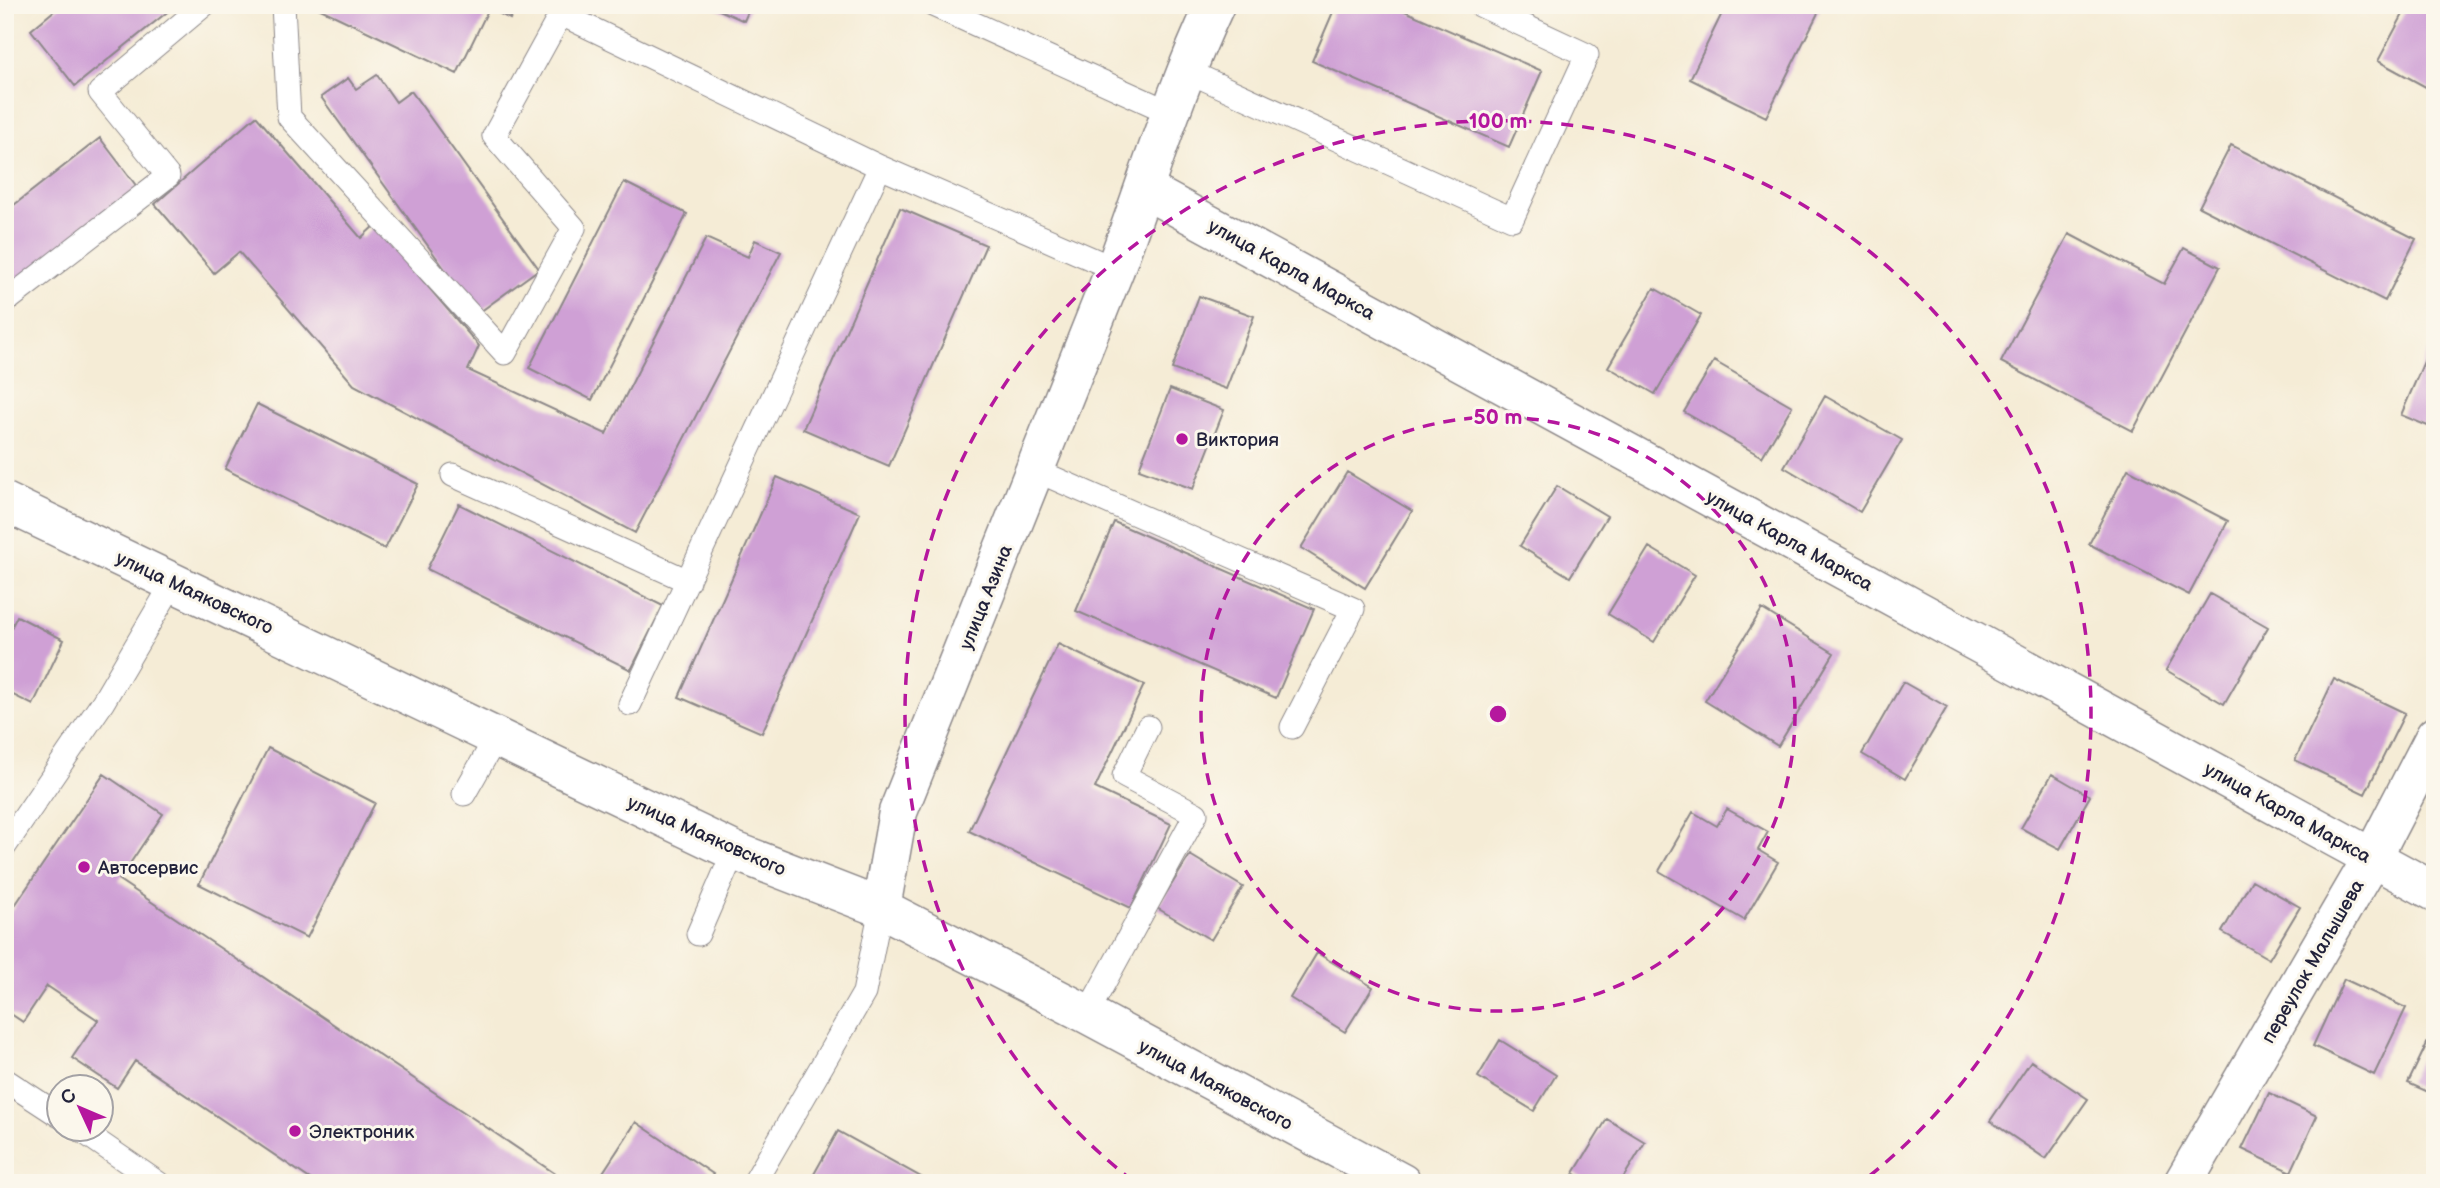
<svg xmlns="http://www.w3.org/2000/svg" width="2440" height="1188" viewBox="0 0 2440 1188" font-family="'Balsamiq Sans',sans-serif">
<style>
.building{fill:#cfa0d5}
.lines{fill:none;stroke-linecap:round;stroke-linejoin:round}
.service-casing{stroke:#8c8788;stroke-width:25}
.minor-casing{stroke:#8c8788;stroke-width:41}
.tertiary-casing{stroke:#8c8788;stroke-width:41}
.service{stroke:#fff;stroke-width:23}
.minor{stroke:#fff;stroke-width:38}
.tertiary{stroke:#fff;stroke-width:38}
.ring{fill:none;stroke:#b5179e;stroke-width:3.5;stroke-dasharray:12 9}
.poi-dot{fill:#b5179e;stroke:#fbf7ec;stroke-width:2.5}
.labels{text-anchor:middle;stroke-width:6;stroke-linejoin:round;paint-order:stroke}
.street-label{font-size:19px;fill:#22223b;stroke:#fbf7ec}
.poi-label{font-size:19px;fill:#22223b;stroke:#fbf7ec;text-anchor:start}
.centre{fill:#b5179e;stroke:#fbf7ec;stroke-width:3.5}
.ring-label{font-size:21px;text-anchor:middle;font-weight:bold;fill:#b5179e;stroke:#fbf7ec;stroke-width:6;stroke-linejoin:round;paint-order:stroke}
</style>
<rect width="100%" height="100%" fill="#fbf7ec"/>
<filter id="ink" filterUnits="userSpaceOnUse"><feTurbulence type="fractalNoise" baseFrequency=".0143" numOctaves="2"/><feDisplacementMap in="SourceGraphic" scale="14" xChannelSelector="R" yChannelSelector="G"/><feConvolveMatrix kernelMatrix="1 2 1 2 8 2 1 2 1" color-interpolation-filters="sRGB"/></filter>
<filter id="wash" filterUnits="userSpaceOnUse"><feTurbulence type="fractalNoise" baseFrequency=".00686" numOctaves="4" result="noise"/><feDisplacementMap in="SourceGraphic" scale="28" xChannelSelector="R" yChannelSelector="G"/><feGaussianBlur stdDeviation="1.57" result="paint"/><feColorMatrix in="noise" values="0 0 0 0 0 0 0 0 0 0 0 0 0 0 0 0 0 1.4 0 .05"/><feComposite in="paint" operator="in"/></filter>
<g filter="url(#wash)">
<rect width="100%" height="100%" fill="#f5ecd6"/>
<g id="blocks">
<path class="building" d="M61,5H176L75,86L31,30Z
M312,5H516L510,19L489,8L457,74Z
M708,5H751L744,21Z
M1336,5H1391L1542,71L1509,147L1312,61Z
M1726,5H1822L1766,117L1690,79Z
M2408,5H2428L2435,9V92L2378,61Z
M377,75L396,102L411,91L539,269L477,314L321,97L348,78L356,89Z
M256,116L361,238L375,225L479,346L468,370L606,434L706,238L748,257L755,240L781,252L635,533L354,385L239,252L214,273L155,204Z
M100,138L141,192L5,297V212Z
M2231,145L2416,239L2385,301L2199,207Z
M624,182L687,214L592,400L529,368Z
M900,208L986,245L889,466L803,429Z
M2069,234L2164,284L2184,248L2220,267L2133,431L2001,362Z
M1654,288L1701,315L1655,394L1608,367Z
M1199,296L1254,316L1226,389L1172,369Z
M2435,336V429L2401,415Z
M1714,361L1792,406L1762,457L1684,412Z
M1170,389L1224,410L1193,489L1139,469Z
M1825,396L1902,440L1860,512L1784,467Z
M257,404L418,484L385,549L225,469Z
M2128,469L2228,521L2189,595L2089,544Z
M1347,472L1412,511L1365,588L1301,548Z
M777,477L860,513L762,733L679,697Z
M1557,486L1607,516L1570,577L1520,546Z
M459,504L663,606L631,670L427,569Z
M1114,522L1314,609L1276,698L1076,611Z
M1649,547L1695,575L1654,642L1608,614Z
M2210,594L2268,627L2224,704L2166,670Z
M1762,609L1834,653L1778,746L1705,701Z
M17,616L64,640L33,705L5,691V640Z
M1058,644L1144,685L1095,788L1171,824L1131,908L969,831Z
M2334,679L2405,713L2365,794L2295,760Z
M1903,682L1947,707L1905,779L1862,754Z
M268,748L375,803L307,938L199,884Z
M104,774L163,814L119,880L569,1183H316L135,1061L117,1088L72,1058L98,1020L47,986L23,1022L5,1010V920Z
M2052,774L2090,796L2060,849L2021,828Z
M1727,809L1768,832L1758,850L1778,862L1744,920L1659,871L1693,812L1717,826Z
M1190,855L1243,887L1211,940L1157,908Z
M2252,880L2300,907L2269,959L2222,932Z
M1317,953L1373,987L1345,1032L1290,998Z
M2344,979L2406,1008L2374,1075L2313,1046Z
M2435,1027V1095L2408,1083Z
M1500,1040L1556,1075L1534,1111L1478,1077Z
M2031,1061L2088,1099L2046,1159L1990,1121Z
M2269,1093L2317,1116L2291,1172L2242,1149Z
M1607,1119L1645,1142L1620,1183H1589L1574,1173Z
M636,1122L713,1174L707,1183H596Z
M838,1131L932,1183H809Z"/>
</g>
</g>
<g filter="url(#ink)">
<use href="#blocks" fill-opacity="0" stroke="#8c8788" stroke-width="2"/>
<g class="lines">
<g class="service-casing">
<path id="service" d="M283,5L289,117L505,353L574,228L494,136L561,14
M553,5L561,14L880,167L1115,269
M933,5L1169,112
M1185,70L1512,219L1587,55L1480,5
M5,302L168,176L100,92L204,5
M1035,470L1353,609L1292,727
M453,475L688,581
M630,704L880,167
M464,794L497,736
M5,846L103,702L174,581
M698,934L734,851
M1087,1014L1196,814L1124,776L1148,727
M5,1080L60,1116
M78,1128L158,1183
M754,1183L864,993L881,908"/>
</g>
<g class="minor-casing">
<path id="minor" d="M1144,189L2435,892
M2183,1183L2372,858L2435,736"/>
</g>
<g class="tertiary-casing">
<path id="tertiary" d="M5,502L734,851L881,908L1087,1014L1402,1183
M881,908L898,812L1115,269C1148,180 1174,92 1215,5"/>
</g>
<use href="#service" class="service"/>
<use href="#minor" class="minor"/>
<use href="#tertiary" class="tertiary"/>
</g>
</g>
<g class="ring">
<circle cx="1498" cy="714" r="297"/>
<path d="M1133 1181A593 593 0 1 1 1863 1181"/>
</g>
<g class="poi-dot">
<circle cx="1182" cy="439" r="7"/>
<circle cx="84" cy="867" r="7"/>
<circle cx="295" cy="1131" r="7"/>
</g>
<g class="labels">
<g class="street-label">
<text transform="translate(1292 269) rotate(29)" y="7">улица Карла Маркса</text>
<text transform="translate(1790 540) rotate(29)" y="7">улица Карла Маркса</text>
<text transform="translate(195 592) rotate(25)" y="7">улица Маяковского</text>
<text transform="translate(985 597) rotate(-68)" y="7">улица Азина</text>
<text transform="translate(2288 812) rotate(29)" y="7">улица Карла Маркса</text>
<text transform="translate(707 835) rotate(24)" y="7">улица Маяковского</text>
<text transform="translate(2312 961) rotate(-60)" y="7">переулок Малышева</text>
<text transform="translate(1216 1084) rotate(28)" y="7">улица Маяковского</text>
</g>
<g class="poi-label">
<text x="1196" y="446">Виктория</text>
<text x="98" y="874">Автосервис</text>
<text x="309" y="1138">Электроник</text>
</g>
</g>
<circle cx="1498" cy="714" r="10" class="centre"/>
<g class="ring-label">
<text x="1498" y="128">100 m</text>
<text x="1498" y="424">50 m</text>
</g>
<rect width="2440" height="1188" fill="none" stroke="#fbf7ec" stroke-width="28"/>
<g transform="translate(80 1108) rotate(314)"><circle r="33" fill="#fbf7ec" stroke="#a4a2a5" stroke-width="2"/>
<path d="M0-5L12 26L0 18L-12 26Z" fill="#b5179e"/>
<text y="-10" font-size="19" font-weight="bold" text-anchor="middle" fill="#22223b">С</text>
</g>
</svg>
